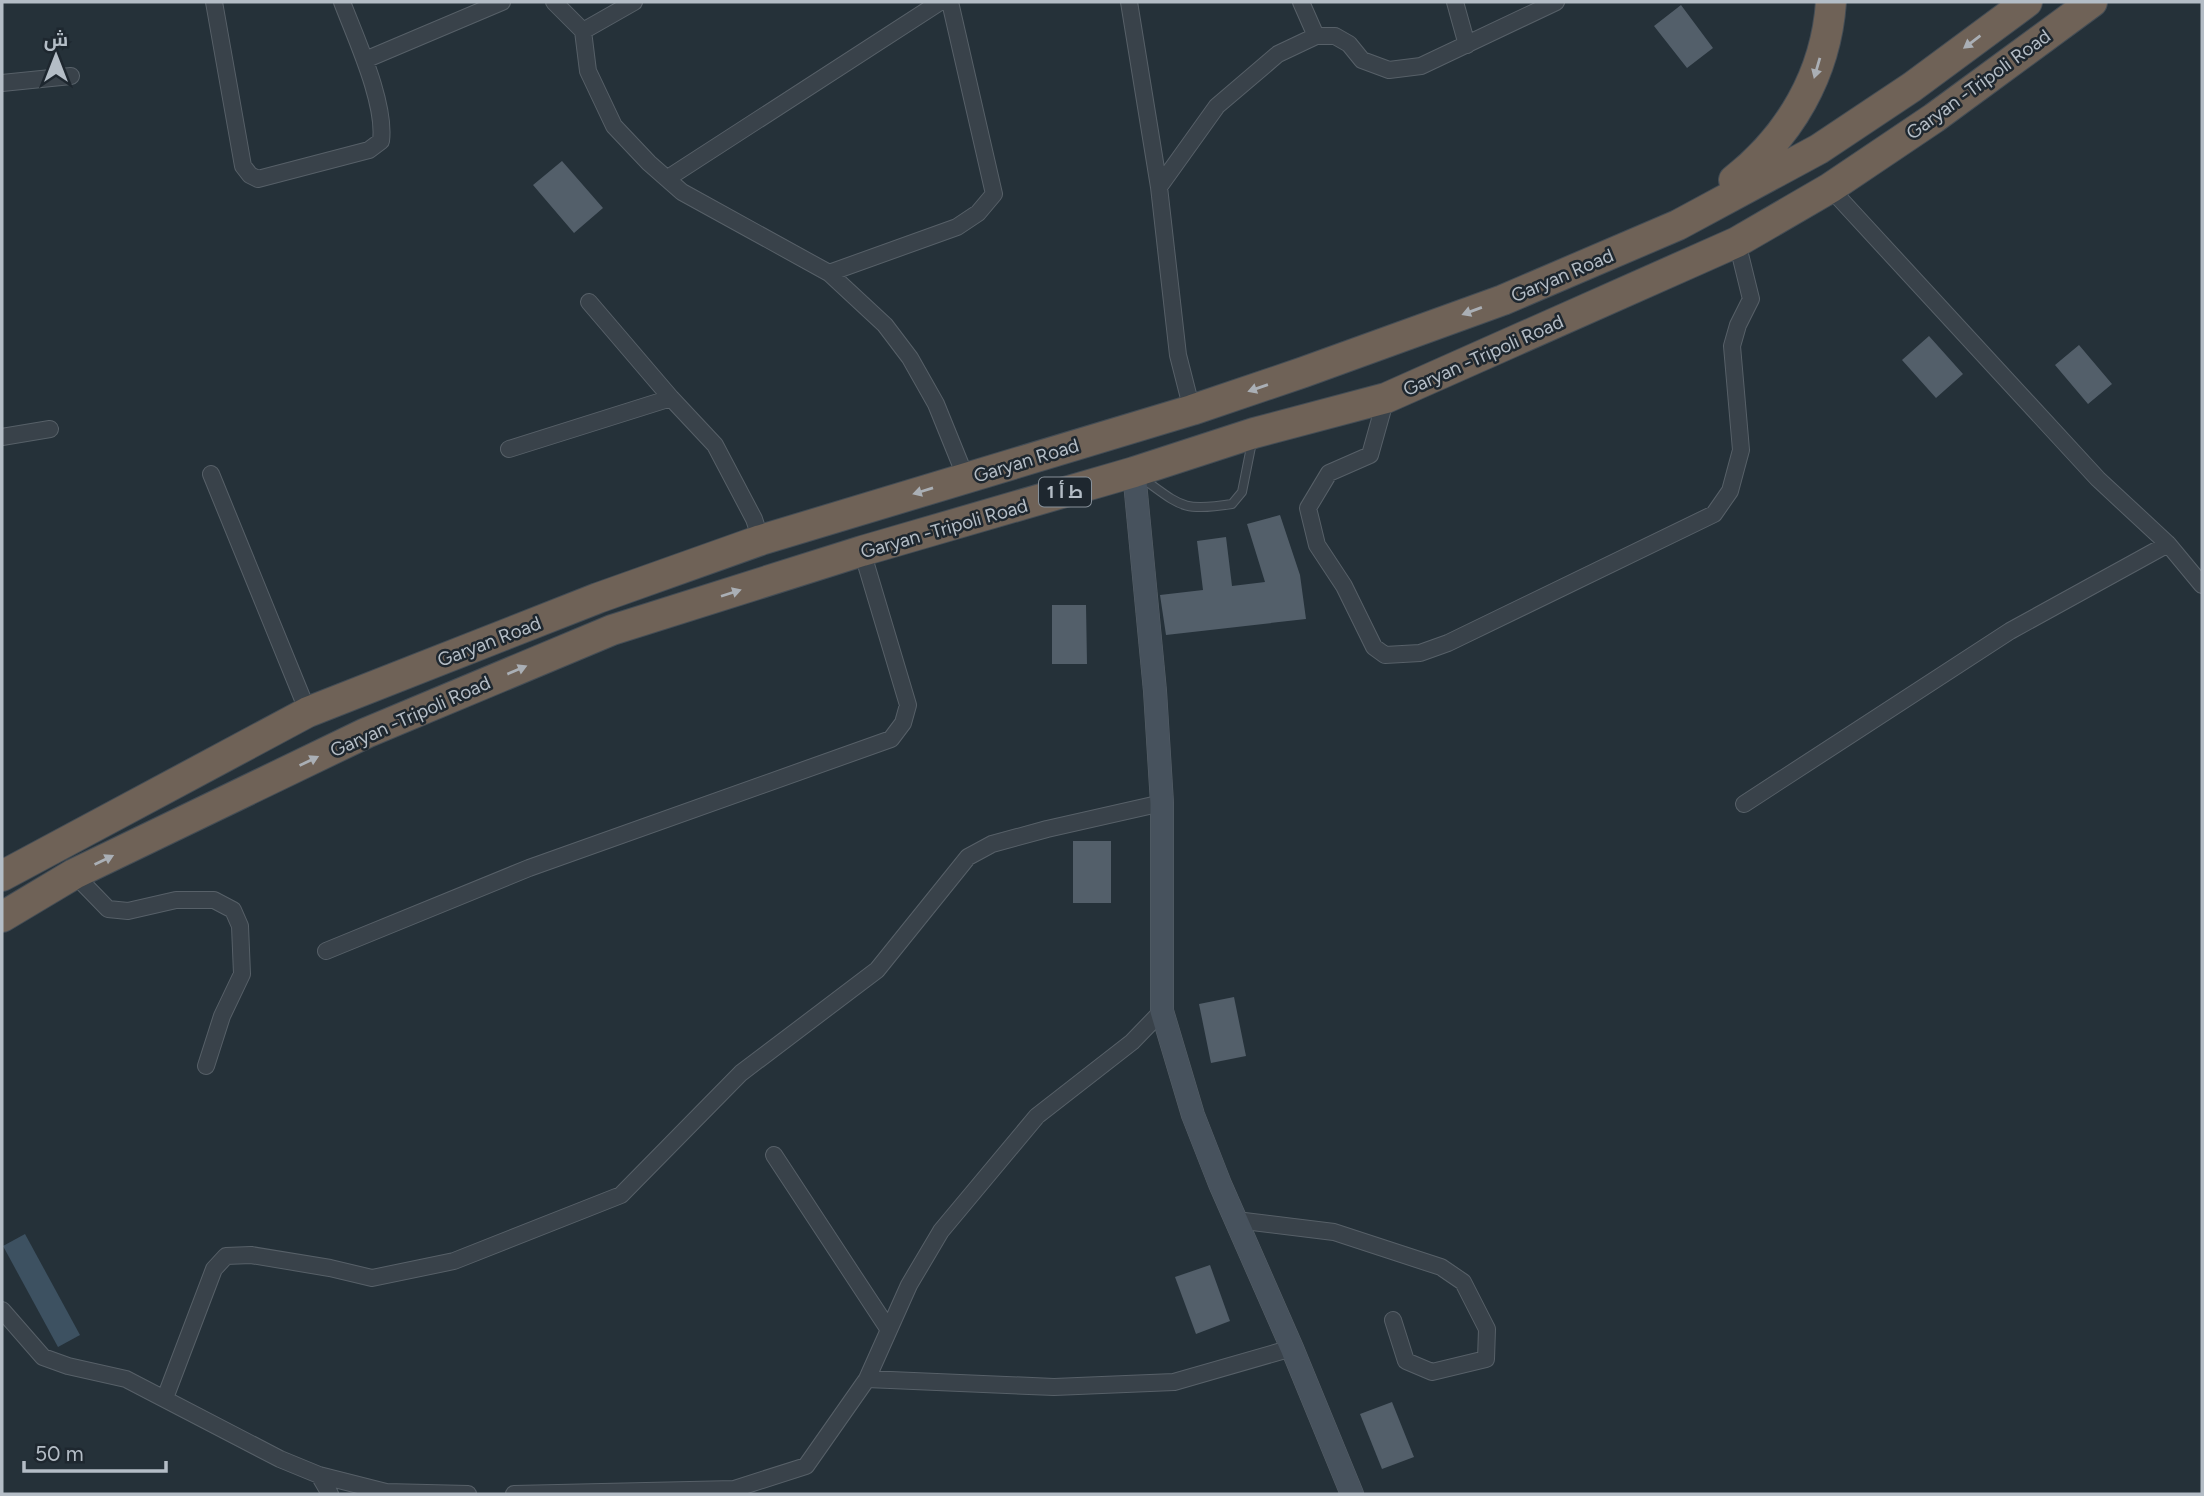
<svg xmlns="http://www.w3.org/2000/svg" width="2204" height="1496" viewBox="0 0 2204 1496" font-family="Figtree,Cairo,sans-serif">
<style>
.water{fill:#3d5161}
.building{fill:#535f6a}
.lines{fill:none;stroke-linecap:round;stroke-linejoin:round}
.lane-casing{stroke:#576068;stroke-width:10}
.street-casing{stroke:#576068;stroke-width:18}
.secondary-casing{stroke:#576068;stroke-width:24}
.highway-casing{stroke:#444d55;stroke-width:32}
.lane{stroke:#39424a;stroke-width:8}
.street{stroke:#39424a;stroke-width:16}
.secondary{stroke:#47525d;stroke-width:23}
.highway{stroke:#6f6257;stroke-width:30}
.oneway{fill:#aaafb5}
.labels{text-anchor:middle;stroke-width:5;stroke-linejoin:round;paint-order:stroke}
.shield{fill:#1e272f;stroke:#879099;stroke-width:2}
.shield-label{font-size:18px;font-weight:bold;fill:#b4bdc6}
.street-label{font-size:19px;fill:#b4bdc6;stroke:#1e272f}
</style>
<rect width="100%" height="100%" fill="#253139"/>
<path class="water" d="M25,1234L80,1335L58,1347L3,1246Z"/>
<path class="building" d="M1681,5L1713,48L1687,68L1654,26Z
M562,161L603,208L574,233L533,185Z
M1929,336L1963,374L1936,398L1902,360Z
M2079,345L2112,384L2088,404L2055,365Z
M1280,515L1300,575L1306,619L1166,635L1160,595L1203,590L1197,541L1226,537L1232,586L1265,582L1247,524Z
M1052,605H1086L1087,664H1052Z
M1073,841H1111V903H1073Z
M1234,997L1246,1056L1211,1063L1199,1004Z
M1210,1265L1230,1321L1196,1334L1175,1277Z
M1392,1402L1414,1457L1382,1469L1360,1414Z"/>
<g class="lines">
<g class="lane-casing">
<path id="lane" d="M1142,478C1181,506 1182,512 1232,504L1242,492L1252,442"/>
</g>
<g class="street-casing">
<path id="street" d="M214,2L243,166L250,175L258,179L369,150L381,141C386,103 356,39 342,2
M554,2L583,31L588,71L614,126L649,163L682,192L829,273L885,325L910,358L936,404L966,478
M1129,2L1159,187L1178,355L1192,410
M1301,2L1316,36
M1455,2L1467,45
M583,31L634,2
M365,60L502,2
M2,83L71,76
M668,178L940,2
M1159,187L1217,106L1278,54L1316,36H1335L1349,44L1362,60L1389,70L1421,66L1556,2
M1830,188L2098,479L2168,544L2202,585
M829,273L957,227L978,213L994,194L950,2
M589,302L671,398L715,445L754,519L761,540
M1386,398L1370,455L1329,473L1308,508L1317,545L1344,586L1374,647L1385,655L1420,653L1448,643L1714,514L1730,491L1741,450L1732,346L1738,325L1751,299L1737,242
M2,437L50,429
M509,449L671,398
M211,474L308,712
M1744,804L2010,631L2168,544
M74,874L108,909L128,911L176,900H214L233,910L240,926L242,974L222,1016L206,1066
M326,951L529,868L891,739L903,723L908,705L862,551
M774,1155L889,1330
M1236,1220L1334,1232L1441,1267L1463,1282L1487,1329L1486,1359L1432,1372L1406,1361L1393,1320
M2,1310L43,1357L68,1366L126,1379L280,1459L319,1475L386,1492L468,1494
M867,1379L1054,1387L1174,1382L1292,1348
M165,1398L214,1269L226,1256L251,1255L330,1268L372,1278L454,1261L621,1195L741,1073L877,970L968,857L992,844L1047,829L1162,803
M319,1475L330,1494
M514,1494L734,1489L806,1466L867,1379L909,1285L941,1231L1037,1116L1132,1042L1162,1011"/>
</g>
<g class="secondary-casing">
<path id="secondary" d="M1134,472L1155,691L1162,803V1011L1193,1115L1220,1184L1292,1348L1352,1494"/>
</g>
<g class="highway-casing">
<path id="highway" d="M1734,180C1790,136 1826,74 1831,2
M2,876L308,712L598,598L761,540L1192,410L1304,372L1503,300L1678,225L1819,149L1912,87L2027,2
M2,917L74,874L366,733L612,630L862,551L1134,472L1254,433L1386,398L1737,242L1830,188L1934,118L2092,2"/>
</g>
<use href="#lane" class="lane"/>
<use href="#street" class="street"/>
<use href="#secondary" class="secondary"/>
<use href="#highway" class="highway"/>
</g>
<defs><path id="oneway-solid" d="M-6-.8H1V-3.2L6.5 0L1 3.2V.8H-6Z" transform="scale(1.75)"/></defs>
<g class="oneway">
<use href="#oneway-solid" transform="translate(1972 42) rotate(143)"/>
<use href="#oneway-solid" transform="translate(1817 68) rotate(106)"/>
<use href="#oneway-solid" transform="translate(1472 311) rotate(160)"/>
<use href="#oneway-solid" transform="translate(1258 388) rotate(161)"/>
<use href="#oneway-solid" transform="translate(923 491) rotate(163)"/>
<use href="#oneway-solid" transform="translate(731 593) rotate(-18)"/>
<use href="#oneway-solid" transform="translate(517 670) rotate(-23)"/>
<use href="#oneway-solid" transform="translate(309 761) rotate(-26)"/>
<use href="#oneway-solid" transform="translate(104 860) rotate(-26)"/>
</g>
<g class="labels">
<rect class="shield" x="1039" y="477.5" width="52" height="29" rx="5"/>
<g class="shield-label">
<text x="1065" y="498">ط أ 1</text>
</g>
<g class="street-label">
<text transform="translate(1978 84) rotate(-36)" y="7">Garyan -Tripoli Road</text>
<text transform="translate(1562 275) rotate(-23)" y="7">Garyan Road</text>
<text transform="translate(1483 355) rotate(-24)" y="7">Garyan -Tripoli Road</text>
<text transform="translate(1026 460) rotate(-17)" y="7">Garyan Road</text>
<text transform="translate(944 528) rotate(-16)" y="7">Garyan -Tripoli Road</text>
<text transform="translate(489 641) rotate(-21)" y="7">Garyan Road</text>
<text transform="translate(410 716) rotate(-24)" y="7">Garyan -Tripoli Road</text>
</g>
</g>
<rect width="2204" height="1496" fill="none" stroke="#b4bdc6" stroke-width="7"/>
<g transform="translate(56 56)" stroke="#1e272f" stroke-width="5" paint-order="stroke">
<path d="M0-5L12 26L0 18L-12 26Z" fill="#b4bdc6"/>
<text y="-10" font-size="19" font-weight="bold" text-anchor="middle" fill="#b4bdc6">ش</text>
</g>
<path d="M24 1461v10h142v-10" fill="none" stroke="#b4bdc6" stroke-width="3.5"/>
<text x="35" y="1461" font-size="21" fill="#b4bdc6" stroke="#1e272f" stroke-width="5" paint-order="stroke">50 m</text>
</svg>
